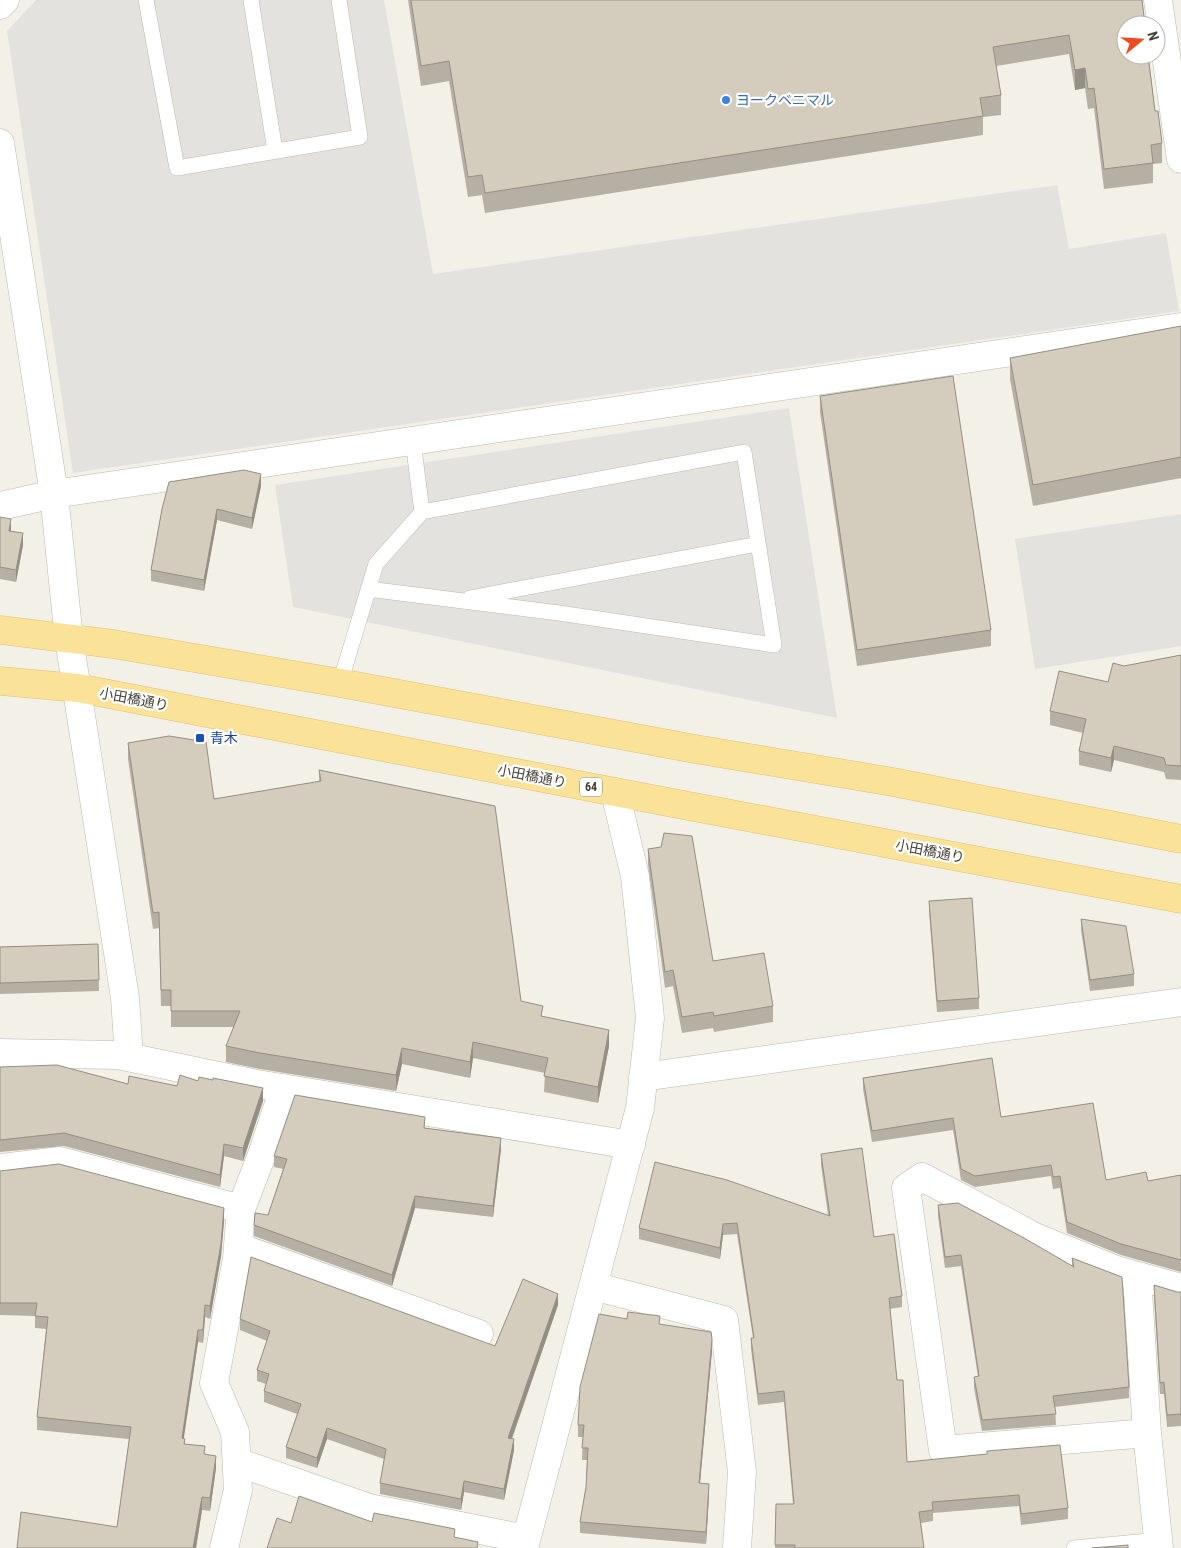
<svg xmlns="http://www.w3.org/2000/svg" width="1181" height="1548" viewBox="0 0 1181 1548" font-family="'Roboto Condensed','Noto Sans JP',sans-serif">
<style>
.parking{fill:#e4e2df}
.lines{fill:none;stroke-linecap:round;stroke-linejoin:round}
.lane-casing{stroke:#beb8aa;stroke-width:16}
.street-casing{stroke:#beb8aa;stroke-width:29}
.primary-casing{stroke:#dec169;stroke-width:29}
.lane{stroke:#fff;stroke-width:15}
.street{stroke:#fff;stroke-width:28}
.primary{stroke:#fae399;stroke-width:28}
.wall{fill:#b6afa3}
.shaded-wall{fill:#948f84}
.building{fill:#d4ccbd;stroke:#948f84}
.shop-dot{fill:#3f7fe0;stroke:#fff;stroke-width:2}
.transit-dot{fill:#1a4fb4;stroke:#fff;stroke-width:2}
.labels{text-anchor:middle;stroke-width:4.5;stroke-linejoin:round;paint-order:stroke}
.shield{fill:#fff;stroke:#7d7972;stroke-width:1}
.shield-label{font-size:12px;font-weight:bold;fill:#454036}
.shop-label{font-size:14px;fill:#366cbe;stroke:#fff;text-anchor:start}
.street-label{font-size:14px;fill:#454036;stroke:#fff}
.transit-label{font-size:14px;fill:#164399;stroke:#fff;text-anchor:start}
</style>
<rect width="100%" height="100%" fill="#f3f0e7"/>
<path class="parking" d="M36,0H384L433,274L1057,185L1069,249L1166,233L1179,311L73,473L7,31Z
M789,408L837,718L293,607L275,485Z
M1181,514V646L1035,669L1015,539Z"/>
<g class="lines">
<g class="lane-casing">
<path id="lane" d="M146,0L177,168L360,137L339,0
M251,0L275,151
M413,441L422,512
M470,598L758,544
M340,683L376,564L422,512L744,452L774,645L559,613L368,589
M1074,1548L1159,1540"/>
</g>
<g class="street-casing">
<path id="street" d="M1158,0L1181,159
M0,5L5,0
M0,143L54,494L69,639L125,998L129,1057
M0,506L54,494L1181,327
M0,1053L118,1055L257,1084L631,1145
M643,1077L1181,1002
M0,1168L60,1161L241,1209
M238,1247L479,1334
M1137,1276L1147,1433L1159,1548
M593,1286L724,1320L742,1472L737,1548
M1147,1433L943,1450L906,1188L922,1177L1037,1238L1116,1270L1181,1288
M237,1462L369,1508L526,1539
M224,1548L238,1490L235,1432L214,1383L237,1258L241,1209L263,1152L284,1088
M524,1548L640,1108L650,1018L635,876L615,792"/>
</g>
<g class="primary-casing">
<path id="primary" d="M0,630L113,644L340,683L695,749L893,782L1181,839
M0,681L78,688L615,792L1181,899"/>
</g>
<use href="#lane" class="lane"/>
<use href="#street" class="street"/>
<use href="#primary" class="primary"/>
</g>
<path class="wall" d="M408,0H1142L1155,111L1162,143V163L1153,164V183L1104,189L1094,108L1088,109L1085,88L1075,90L1069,54L996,66L1001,95V115L983,117V135L485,213L482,195L468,197L449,81L421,86Z
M1181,326V478L1033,506L1010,379V358Z
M820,396L991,630V646L857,666L820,412Z
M261,486L252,529L217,520L204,591L151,581V570L162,509Z
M0,517L11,531L23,545L16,582L0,579Z
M1181,655V780L1166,779L1164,772L1114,760L1111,772L1079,765V751L1083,733L1050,725V711L1108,682L1124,666Z
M128,743L214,799L319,782V770L521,1001L543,1017L609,1046L598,1103L544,1092L545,1073L473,1058L470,1078L402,1064L396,1091L260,1069L226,1062V1046L234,1027H171V1006H161L159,928L153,929L128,759Z
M648,849L713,961L773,1006V1022L714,1032L713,1028L682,1033L673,986L665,988L648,865Z
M929,901L979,998V1009L937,1012L929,912Z
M1081,919L1134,974V986L1090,991L1081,930Z
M98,944L99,991L0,994V947Z
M0,1067L128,1084L177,1086L263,1101L243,1161L224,1156L220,1187L64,1146L0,1152Z
M863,1078L1001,1117L1106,1180L1148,1181L1181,1175V1272L1121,1255L1067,1233L1060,1188L1053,1189L1051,1176L975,1187L961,1180L953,1130L872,1142L863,1089Z
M425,1128L501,1149L493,1217L415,1208L392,1286L254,1236V1225L268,1215L283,1169L274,1167V1156Z
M821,1154L874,1237L902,1296V1307L890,1309L897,1380L907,1462L987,1454V1451L1068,1508V1519L1021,1525L1019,1506L933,1513V1521L921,1523L924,1548H775L776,1504H793L784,1402L758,1405L751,1349V1338H753L737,1234L723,1235L720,1259L639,1239V1228L828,1215L821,1165Z
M0,1171L224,1221L221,1256L210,1319L205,1317L203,1343L198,1342L183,1439L185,1444L205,1454L216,1468L210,1511L202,1510L196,1548H17L117,1527L129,1439L37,1430V1417L46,1329L35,1328V1316L0,1315Z
M938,1205L1072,1267V1258L1129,1387V1398L1055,1407L1056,1425L982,1431L974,1388V1377H978L961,1266L945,1268L938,1216Z
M1154,1285L1177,1292H1181V1426L1167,1427L1164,1394H1160L1154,1297Z
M558,1305L512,1439L514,1450L504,1500L464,1492L461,1510L380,1494V1483L384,1459L327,1439L317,1468L286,1458V1447L297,1414L264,1402V1391L266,1384L257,1381V1370L267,1341L240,1330V1319L495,1346Z
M660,1325L712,1350L700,1483L709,1495L706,1544L580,1533V1522L586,1487L587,1460H582L583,1437H578V1425Z"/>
<path class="shaded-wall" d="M1085,68V88L1075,90V70Z
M261,474V486L252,529V518Z
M217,509V520L204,591V580Z
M11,519V530L9,542V531Z
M23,533V545L16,582V570Z
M1114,746V760L1111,772V758Z
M609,1030V1046L598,1103V1087Z
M473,1042V1058L470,1078V1062Z
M402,1048V1064L396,1091V1075Z
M263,1088V1101L243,1161V1148Z
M501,1138V1149L493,1217V1206Z
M224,1144V1156L220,1187V1175Z
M415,1196V1208L392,1286V1275Z
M224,1208V1221L221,1256L210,1319V1306Z
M723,1224V1235L720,1259V1248Z
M558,1294V1305L508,1449V1438Z
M205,1305V1317L203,1343V1330Z
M198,1330V1342L182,1451V1438Z
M712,1339V1350L699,1494V1483Z
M327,1428V1439L317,1468V1458Z
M514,1439V1450L504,1500V1489Z
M216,1456V1468L210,1511V1498Z
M464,1481V1492L461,1510V1499Z
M709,1484V1495L706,1544V1532Z
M202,1497V1510L196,1548H193Z"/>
<path class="building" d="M411,0H1142L1145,25H1126V55H1148L1155,111H1158L1162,143L1151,145L1153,163L1104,169L1094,88L1088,89L1085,68L1075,70L1069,35L993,47L1001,95L980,98L983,116L485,193L482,175L468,177L449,61L421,66Z
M1181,326V457L1033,485L1010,358Z
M953,376L991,630L857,650L820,396Z
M244,470L261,474L252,518L217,509L204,580L151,570L162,509L169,482Z
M0,517L11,519L9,531L23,533L16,570L0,567Z
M1181,655V766L1166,765L1164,758L1114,746L1111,758L1079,751L1086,719L1050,711L1059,671L1108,682L1113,663L1124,666Z
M169,736L206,742L214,799L321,781L319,770L495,806L521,1001L543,1006L541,1016L609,1030L598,1087L544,1076L548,1058L473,1042L470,1062L402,1048L396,1075L260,1053L226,1046L240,1011H171V990H161L159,912L153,913L128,743Z
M664,833L692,836L713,961L764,953L773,1006L714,1016L713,1012L682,1017L673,970L665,972L648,849L661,847Z
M972,898L979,998L937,1001L929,901Z
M1081,919L1126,926L1134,974L1090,980Z
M98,944L99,980L0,983V947Z
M992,1058L1001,1117L1093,1103L1106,1180L1146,1172L1148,1181L1181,1175V1260L1121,1244L1067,1222L1060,1176L1053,1177L1051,1165L975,1176L961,1169L953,1118L872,1131L863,1078Z
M57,1065L128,1084L129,1076L177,1086L180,1075L198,1081L199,1077L213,1080V1078L263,1088L243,1148L224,1144L220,1175L64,1133L0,1140V1067Z
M295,1095L425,1117L424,1128L501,1138L493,1206L415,1196L392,1275L254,1225L255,1213L268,1215L287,1159L274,1156Z
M862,1148L874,1237L894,1234L902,1296L889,1298L897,1380H903L907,1462L987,1454V1451L1060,1445L1068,1508L1021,1514L1019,1495L932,1502L933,1510L919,1512L924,1548H795V1545H775L776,1504H794L784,1391L758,1394L751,1338H754L737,1223L723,1224L720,1248L639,1228L655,1162L727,1180L830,1216L821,1154Z
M59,1164L224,1208L221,1244L210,1306L205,1305L203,1330H198L182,1438L185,1439L184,1444L205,1446L204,1454L216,1456L210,1498L202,1497L193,1548H17L21,1512L117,1527L131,1427L37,1417L48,1317L35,1316L37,1303H0V1171Z
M958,1203L1024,1238L1074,1267L1072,1258L1122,1277L1129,1387L1053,1396L1056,1414L982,1420L974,1377L979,1376L961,1255L945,1257L938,1205Z
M251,1257L495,1346L523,1279L558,1294L508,1438L514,1439L504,1489L464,1481L461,1499L380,1483L386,1449L327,1428L317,1458L286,1447L301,1404L264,1391L269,1374L257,1370L270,1331L240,1319Z
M1154,1285L1177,1292H1181V1414L1167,1415L1164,1382L1160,1383Z
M628,1312L660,1316L659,1324L711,1332L712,1339L699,1483L709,1484L706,1532L580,1522L586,1487L588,1448H582L584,1425H578L580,1387L599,1314L627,1319Z
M299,1496L372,1522L374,1513L455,1529L454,1537L478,1542L477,1548H267L277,1518L291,1523Z
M1128,1545V1548H1092Z"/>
<circle class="shop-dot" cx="726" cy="100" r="5"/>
<rect class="transit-dot" x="195" y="733" width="10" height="10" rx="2.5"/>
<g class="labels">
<rect class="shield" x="580" y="777.5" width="22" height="19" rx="4"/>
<g class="shield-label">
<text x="591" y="791">64</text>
</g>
<g class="shop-label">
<text x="736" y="105">ヨークベニマル</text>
</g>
<g class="street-label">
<text transform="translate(134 699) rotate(11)" y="5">小田橋通り</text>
<text transform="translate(532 776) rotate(11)" y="5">小田橋通り</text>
<text transform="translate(930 851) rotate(11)" y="5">小田橋通り</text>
</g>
<g class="transit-label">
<text x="210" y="743">青木</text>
</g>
</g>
<g transform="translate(1141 40) rotate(72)"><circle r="24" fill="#ffffff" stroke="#b5b3af"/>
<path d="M0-4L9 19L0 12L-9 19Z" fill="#f04a20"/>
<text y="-8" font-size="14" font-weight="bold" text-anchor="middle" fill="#454036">N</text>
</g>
</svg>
